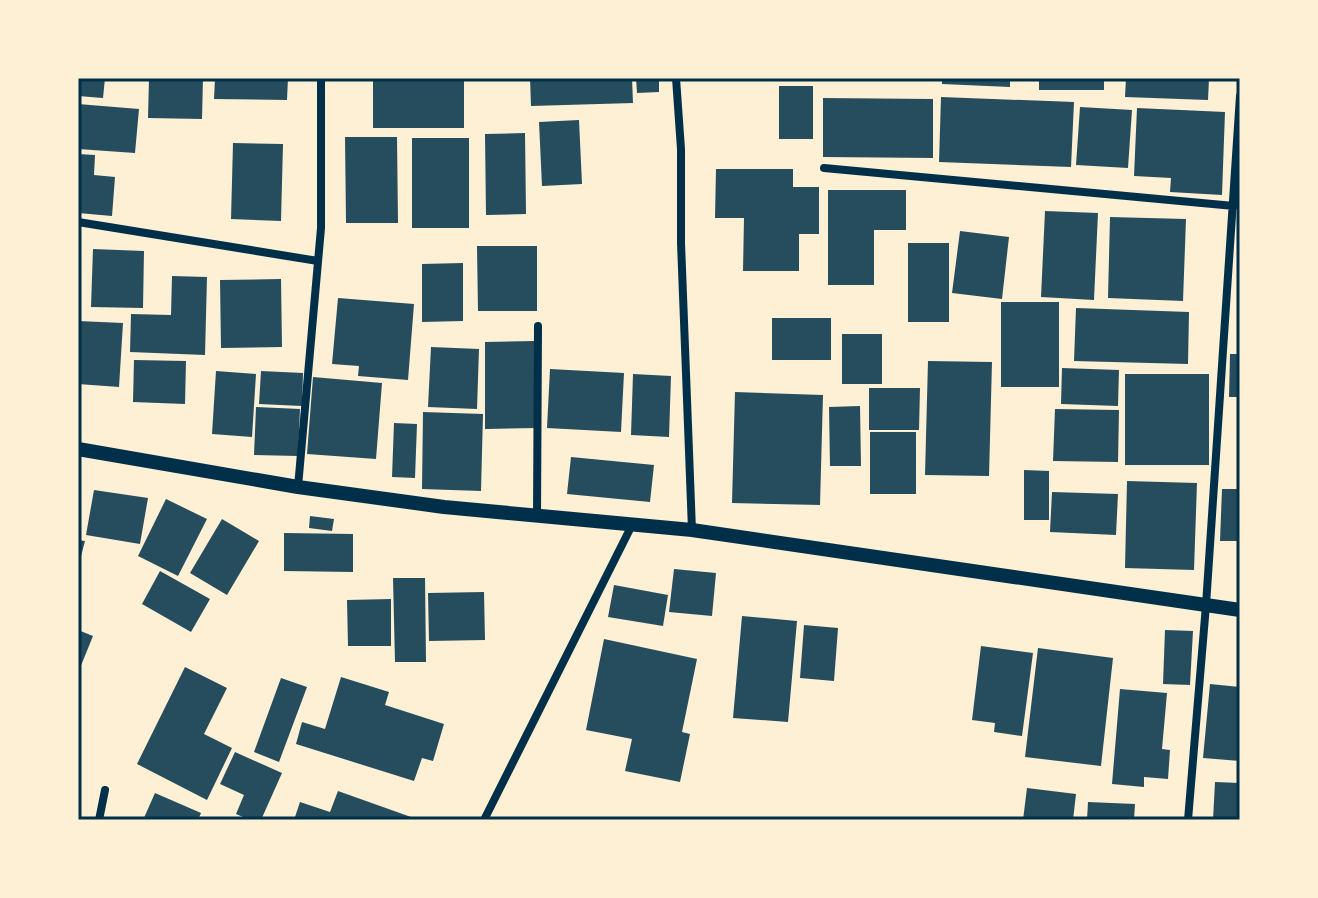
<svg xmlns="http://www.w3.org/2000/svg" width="1318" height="898" viewBox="0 0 1318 898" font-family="'Varela Round',sans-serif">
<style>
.building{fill:#264d5e}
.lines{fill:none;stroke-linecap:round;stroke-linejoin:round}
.minor{stroke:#003049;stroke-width:8}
.tertiary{stroke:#003049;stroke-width:14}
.neatline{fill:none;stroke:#003049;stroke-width:3}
</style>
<rect width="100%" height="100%" fill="#fdf0d5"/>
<path class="building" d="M78,78H105L103,98L78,96Z
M149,78H203L202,119L148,118Z
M215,78H288L287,100L214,99Z
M373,78H464V128H373Z
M530,78H632L633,103L531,106Z
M636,78H659V92L637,93Z
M942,78H1010V87L942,84Z
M1039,78H1104V90H1039Z
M1126,78H1209L1208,100L1125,97Z
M779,86H813V139H779Z
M941,97L1074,102L1071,167L939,162Z
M823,98L933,99V158L823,157Z
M78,104L139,109L135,153L78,149Z
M1080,107L1132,110L1128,168L1076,165Z
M1137,108L1225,112L1222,195L1170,192L1171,178L1134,176Z
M579,120L582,184L542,186L539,122Z
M525,133L526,214L486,215L485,134Z
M345,137H397L398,223H346Z
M412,138H469V228H412Z
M233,143L283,144L281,221L231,219Z
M78,154L95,155L94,175L115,177L112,216L78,213Z
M716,169H793V187H819V234H799V271H743L744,218H715Z
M828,190H906V230H874V285H828Z
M1045,211L1098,213L1094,300L1041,297Z
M1110,217L1186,219L1183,301L1108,298Z
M960,231L1009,237L1002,299L952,293Z
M908,243H949V322H908Z
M477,246H537V311H478Z
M93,249L144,251L143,308L91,307Z
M463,263V321L422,322V264Z
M172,276L207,277L205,355L130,352L131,314L171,315Z
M281,279L282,347L221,348L220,280Z
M338,298L414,304L408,380L358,376L359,366L332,364Z
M1001,302H1059V387H1001Z
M1076,308L1189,312L1188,364L1074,361Z
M772,318H831V360H772Z
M78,321L123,323L119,387L78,384Z
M842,334H882V384H842Z
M535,341L536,428L485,429V342Z
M431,347L479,349L477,409L428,407Z
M1230,354H1240V397H1229Z
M134,360L186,361L185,404L133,402Z
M928,361L992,362L989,476L925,475Z
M1062,368L1119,370L1118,406L1061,404Z
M550,369L624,373L621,432L547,428Z
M216,371L256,374L252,437L212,434Z
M261,371L303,373L302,406L259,404Z
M633,374L671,376L669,437L631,435Z
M1125,374H1209V465H1125Z
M313,377L382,383L376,459L307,454Z
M869,388H920L919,430H869Z
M735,392L823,395L820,505L732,503Z
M860,406L861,466H830L829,407Z
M256,407L300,409L298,456L254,455Z
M1055,409L1119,410L1118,462L1053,461Z
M423,412L483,414L481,491L422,489Z
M394,423L417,424L415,478L392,477Z
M870,432H916V494H870Z
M571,457L654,465L650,502L567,494Z
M1024,470L1049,471V520H1024Z
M1127,481L1197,483L1194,570L1125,568Z
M1222,489H1240V541H1220Z
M94,490L148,498L140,544L86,535Z
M1052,492L1118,494L1116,535L1050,532Z
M166,499L207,519L178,576L138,556Z
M310,516L334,519L332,531L309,528Z
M222,519L259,541L227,595L190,573Z
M284,533L353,534V572L284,571Z
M78,540L85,541L79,564H78Z
M674,569L716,573L712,616L669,612Z
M160,571L210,599L191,632L142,604Z
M393,578H425L426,662H395Z
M614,585L668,595L663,626L608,617Z
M484,592L485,640L429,641L428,593Z
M391,599V646H348L347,600Z
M742,616L797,621L788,722L733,718Z
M804,625L838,628L834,681L800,678Z
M78,630L93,636L78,673Z
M1165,630L1193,631L1190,685L1163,684Z
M604,639L697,659L682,732L690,734L680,782L625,771L632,739L586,730Z
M981,646L1033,653L1022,736L994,732L995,723L972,720Z
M1038,648L1113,658L1101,766L1025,757Z
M185,667L227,688L204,734L232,748L207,800L137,764Z
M341,677L389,692L385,705L444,724L433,761L422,758L414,781L296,744L302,722L325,729Z
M281,678L307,687L279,762L254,752Z
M1210,684L1240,687V761L1203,758Z
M1120,689L1167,693L1162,749L1170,750L1168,779L1144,777V787L1112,784Z
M235,752L282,773L261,820H250L236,814L244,795L220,784Z
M1215,782L1240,783V820H1213Z
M1027,788L1076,794L1073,820H1023Z
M338,791L411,817L410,820H294L300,802L330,812Z
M155,793L201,813L198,820H143Z
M1088,802L1135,804L1134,820H1087Z"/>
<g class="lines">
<path class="minor" d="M676,78L681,149V243L692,530
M824,168L1234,206
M78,222L318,261
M298,487L321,228V78
M537,516L538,326
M99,820L105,790
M484,820L632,525
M1188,820L1206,605L1240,96"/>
<path class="tertiary" d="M78,449L298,487L444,507L692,530L1240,610"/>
</g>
<rect width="1318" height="898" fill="none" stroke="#fdf0d5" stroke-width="160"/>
<rect x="80" y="80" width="1158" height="738" class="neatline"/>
</svg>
